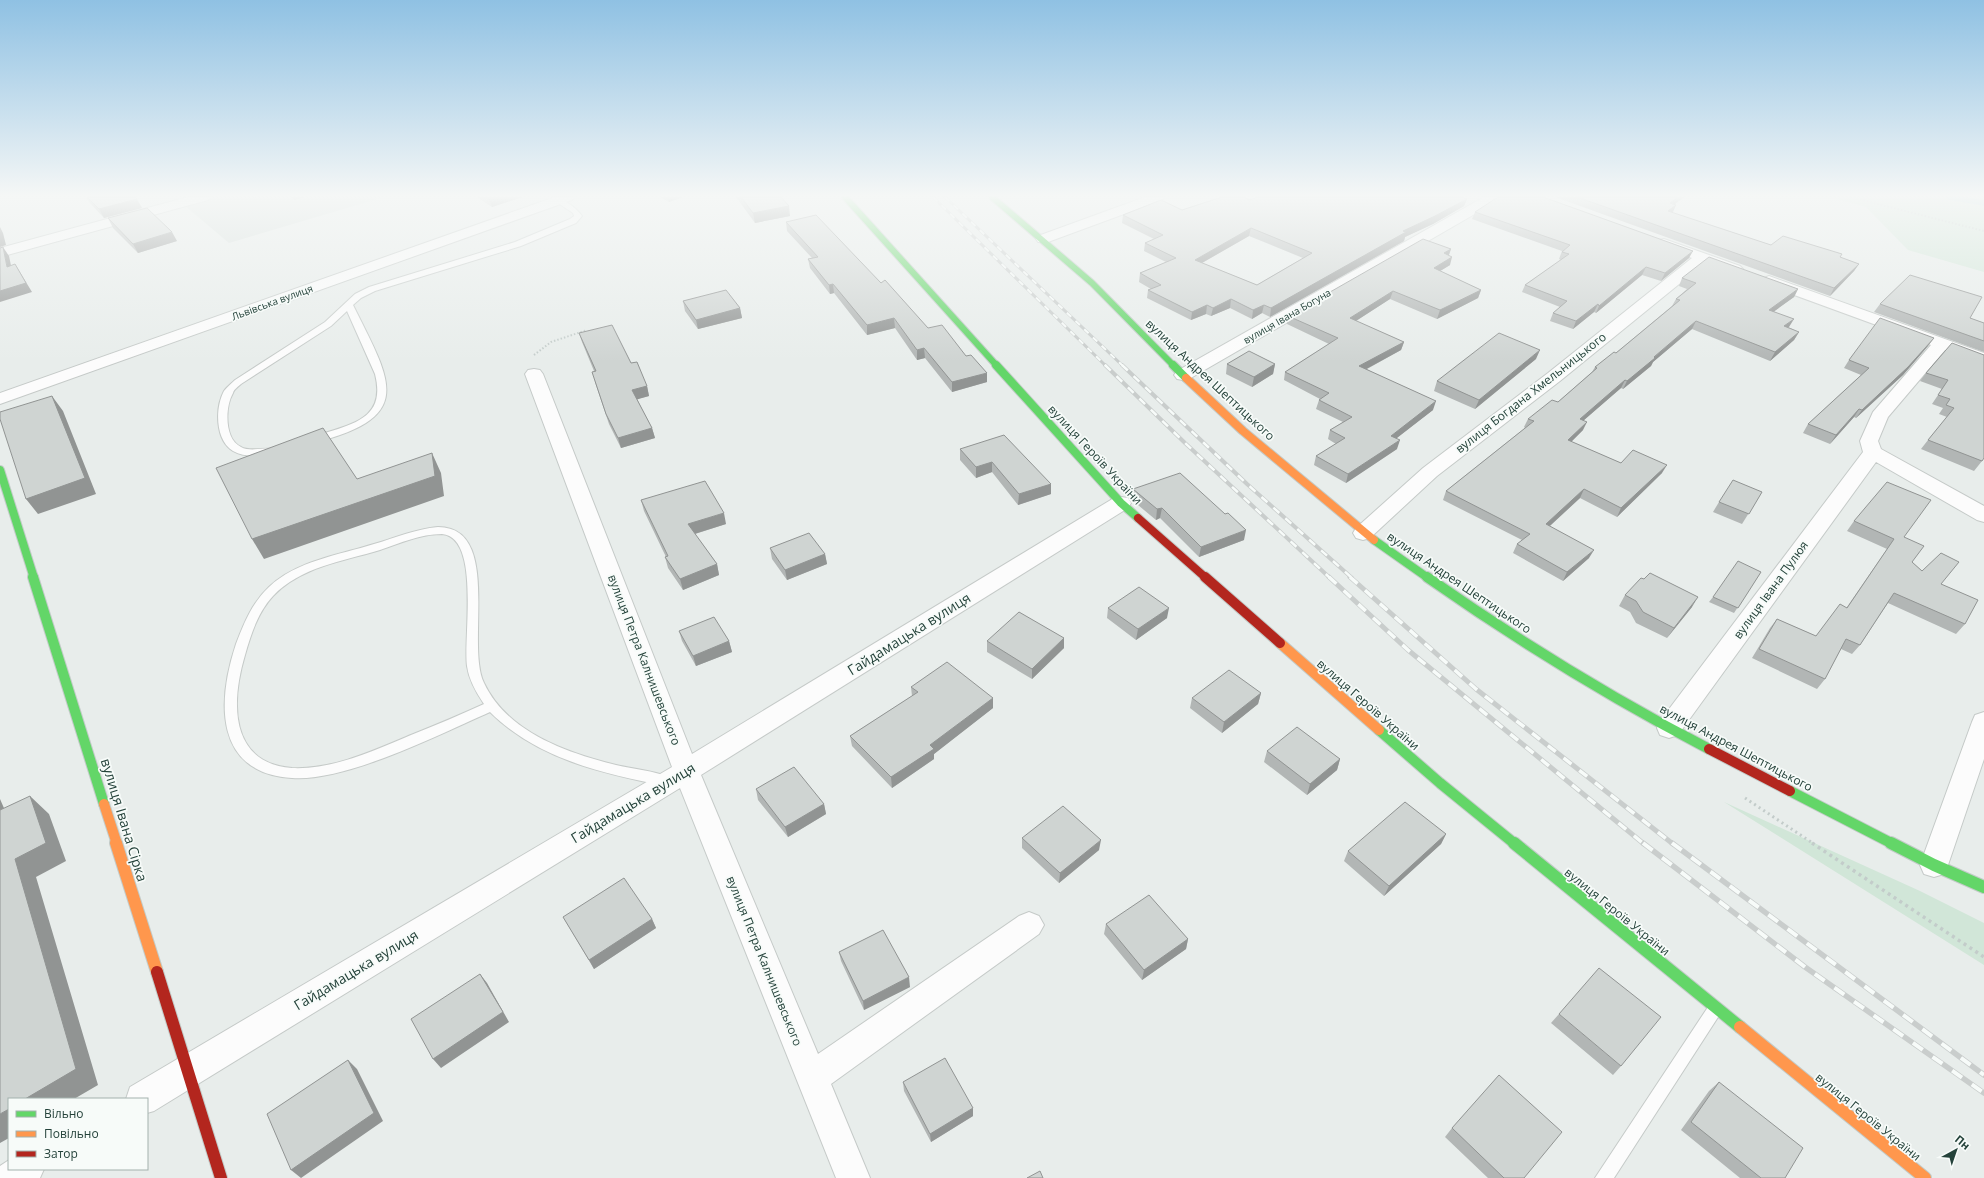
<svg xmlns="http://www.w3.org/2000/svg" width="1984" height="1178" viewBox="0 0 1984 1178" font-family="'Open Sans',sans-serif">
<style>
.built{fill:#d6dedb}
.green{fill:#d1e6d8}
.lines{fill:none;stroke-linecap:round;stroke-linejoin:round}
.stream{stroke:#a9d4db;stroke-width:5.5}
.lane-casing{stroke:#c5cac8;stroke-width:2}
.street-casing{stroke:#c5cac8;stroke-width:2}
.fast-far3-casing{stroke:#c3cbc8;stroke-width:8}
.fast-far2-casing{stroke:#c3cbc8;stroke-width:10}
.fast-far1-casing{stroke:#c3cbc8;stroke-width:12}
.fast-casing{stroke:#c3cbc8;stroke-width:14}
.slow-far2-casing{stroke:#c3cbc8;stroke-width:10}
.slow-far1-casing{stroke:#c3cbc8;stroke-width:12}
.slow-casing{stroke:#c3cbc8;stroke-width:14}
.jam-far2-casing{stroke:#c3cbc8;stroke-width:10}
.jam-far1-casing{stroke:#c3cbc8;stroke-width:12}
.jam-casing{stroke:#c3cbc8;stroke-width:14}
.path-far2{stroke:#c3ccca;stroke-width:2;stroke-dasharray:1.5 2;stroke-linecap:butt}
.path-far1{stroke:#c3ccca;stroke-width:3;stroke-dasharray:2 3.5;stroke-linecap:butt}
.path{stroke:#c3ccca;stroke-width:3.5;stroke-dasharray:3 4;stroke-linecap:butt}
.lane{fill:#fcfcfc;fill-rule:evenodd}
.street{fill:#fcfcfc;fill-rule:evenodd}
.fast-far3{stroke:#63d668;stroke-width:6}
.fast-far2{stroke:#63d668;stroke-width:8}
.fast-far1{stroke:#63d668;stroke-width:10}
.fast{stroke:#63d668;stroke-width:12}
.slow-far2{stroke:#ff974d;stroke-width:8}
.slow-far1{stroke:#ff974d;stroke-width:10}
.slow{stroke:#ff974d;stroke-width:12}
.jam-far2{stroke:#b3261e;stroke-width:8}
.jam-far1{stroke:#b3261e;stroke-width:10}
.jam{stroke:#b3261e;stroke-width:12}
.rail-far3-casing{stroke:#c9cdcc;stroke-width:3}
.rail-far2-casing{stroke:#c9cdcc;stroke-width:4}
.rail-far1-casing{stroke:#c9cdcc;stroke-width:5}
.rail-casing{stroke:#c9cdcc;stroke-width:5.5}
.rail-far3{stroke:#f7fbf9;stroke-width:2;stroke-dasharray:6;stroke-linecap:butt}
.rail-far2{stroke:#f7fbf9;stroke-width:2.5;stroke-dasharray:8;stroke-linecap:butt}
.rail-far1{stroke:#f7fbf9;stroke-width:3.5;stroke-dasharray:10;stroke-linecap:butt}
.rail{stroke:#f7fbf9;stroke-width:4;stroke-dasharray:12;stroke-linecap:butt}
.wall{fill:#b2b6b5;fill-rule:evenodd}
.shaded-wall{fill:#919493}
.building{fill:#cfd4d2;stroke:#919493;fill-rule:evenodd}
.labels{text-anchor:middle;stroke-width:3.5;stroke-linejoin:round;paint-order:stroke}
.far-street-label{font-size:10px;fill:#24423a;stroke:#f7fbf9}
.street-label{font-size:12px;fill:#24423a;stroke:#f7fbf9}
.near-street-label{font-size:14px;fill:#24423a;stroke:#f7fbf9}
</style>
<rect width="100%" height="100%" fill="#e8edeb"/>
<path class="built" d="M213,197H384L229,243L184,205Z"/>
<path class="green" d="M1830,197H1984V272L1908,250L1866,207Z
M1724,802L1920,891L1984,923V965Z"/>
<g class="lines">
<path class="stream" d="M1949,197L1984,203"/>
<g class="lane-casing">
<path id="lane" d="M555,199C563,197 577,209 582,216L576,223L521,246L375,291L361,298L353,305C391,382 417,417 313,443L308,440C313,435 322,434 328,432C361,422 385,413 375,374L347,311L331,326L241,384C238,387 234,389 233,393C225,407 224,439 241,447C251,453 271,445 277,451L275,453C262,456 245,458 233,451C215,440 215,408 224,391C227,387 231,384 235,380L325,322L355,294L369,287L515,242L570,219L574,216L573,213L555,201Z
M438,527C503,527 465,645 484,683C507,732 567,753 616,765C634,769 653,771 670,777L672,781L670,785L665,786C602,773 537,759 490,712C440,734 346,782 292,778C214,773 217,701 236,644C244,623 252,603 269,587C296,561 339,555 374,544C395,538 415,529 438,527ZM442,534C481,537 463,638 467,666C469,680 476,692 484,704C460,715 436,725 411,735C375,750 333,770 292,768C229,763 231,702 245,655C251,634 258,612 273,596C300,567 344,561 380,550C401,543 420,534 442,534Z
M1715,1002L1720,1004L1723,1009L1720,1014L1614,1178H1595L1710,1004Z"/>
</g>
<g class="street-casing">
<path id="street" d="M188,197H210L208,200L0,257V248Z
M555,197H574L572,200L0,404V393Z
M1145,197H1164L1162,200L1048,242H1038L1036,239L1038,236Z
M1484,197H1501L1499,200L1189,379L1183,380L1177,379L1174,375L1177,371Z
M1664,239L1740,266L1743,269L1740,272H1730L1705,263L1560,381L1437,476L1370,538L1363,540L1356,538L1353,533L1356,528L1423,468L1548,373L1692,258L1659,246L1657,243L1659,240Z
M1769,276L1984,353V364L1945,350L1888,417L1878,441L1881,449L1984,506V522L1977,520L1876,462L1678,735L1669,738L1660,735L1657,728L1660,721L1863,452L1860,441L1873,412L1931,345L1764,284L1761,281L1764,278Z
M534,369L540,370L543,374L692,754L1114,498L1121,497L1128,498L1131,503L1128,508L701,775L818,1054L1019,916L1029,912L1039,916L1044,925L1039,934L831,1084L870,1178H836L680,788L154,1111L147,1113V1099H126L130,1087L672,767L525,374L528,370Z
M1984,712V759L1948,865L1944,874L1934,877L1924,874L1920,865L1972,722L1975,715Z
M9,1160V1169H44L40,1178H0V1166Z"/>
</g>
<g class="fast-far3-casing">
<path id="fast-far3" d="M845,197L997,366
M992,197L1092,283L1174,366"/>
</g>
<g class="fast-far2-casing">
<path id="fast-far2" d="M996,365L1121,503L1138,518
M1173,365L1186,378
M0,470L34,578
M1374,540L1428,578"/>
</g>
<g class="fast-far1-casing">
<path id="fast-far1" d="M33,577L104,804
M1427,577C1517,640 1611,698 1709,749
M1379,730L1440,783L1515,844
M1790,791L1893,844"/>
</g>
<g class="fast-casing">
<path id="fast" d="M1514,843L1740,1027
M1891,843L1934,865L1984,887"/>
</g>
<g class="slow-far2-casing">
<path id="slow-far2" d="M1186,378L1243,431L1374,540"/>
</g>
<g class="slow-far1-casing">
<path id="slow-far1" d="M1280,643L1379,730
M104,804L117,844"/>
</g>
<g class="slow-casing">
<path id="slow" d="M116,843L157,972
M1740,1027L1925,1178"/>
</g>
<g class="jam-far2-casing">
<path id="jam-far2" d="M1138,518L1206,578"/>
</g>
<g class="jam-far1-casing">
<path id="jam-far1" d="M1205,577L1280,643
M1709,749L1790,791"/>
</g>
<g class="jam-casing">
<path id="jam" d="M157,972L221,1178"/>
</g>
<path class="path-far2" d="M1850,197L1984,231
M534,355L551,342L587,330"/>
<path class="path-far1" d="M1745,798L1814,844"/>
<path class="path" d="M1812,843L1984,957"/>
<use href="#lane" class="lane"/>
<use href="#street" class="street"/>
<use href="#fast-far3" class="fast-far3"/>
<use href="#fast-far2" class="fast-far2"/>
<use href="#fast-far1" class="fast-far1"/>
<use href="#fast" class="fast"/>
<use href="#slow-far2" class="slow-far2"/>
<use href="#slow-far1" class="slow-far1"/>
<use href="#slow" class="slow"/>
<use href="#jam-far2" class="jam-far2"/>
<use href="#jam-far1" class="jam-far1"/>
<use href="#jam" class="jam"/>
<g class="rail-far3-casing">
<path id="rail-far3" d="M933,197L1106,366
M945,197L1123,366"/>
</g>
<g class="rail-far2-casing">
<path id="rail-far2" d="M1105,365L1185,443L1330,578
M1122,365L1247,484L1352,578"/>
</g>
<g class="rail-far1-casing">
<path id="rail-far1" d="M1329,577L1408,650L1644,844
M1350,577L1476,689L1673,844"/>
</g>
<g class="rail-casing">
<path id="rail" d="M1643,843L1805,967L1984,1093
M1672,843L1984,1075"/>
</g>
<use href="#rail-far3" class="rail-far3"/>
<use href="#rail-far2" class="rail-far2"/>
<use href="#rail-far1" class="rail-far1"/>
<use href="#rail" class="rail"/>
</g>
<path class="wall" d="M86,197H135L142,208L104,218L90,203Z
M477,197H522L492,207Z
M660,197H683L669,202Z
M736,197H781L790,216L755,223Z
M1555,197H1684L1675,204L1676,205L1672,213L1771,245L1840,258L1859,264L1854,271L1830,296Z
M1467,199L1464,206L1433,224L1405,237L1404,241L1270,317L1262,313L1252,319L1230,308L1211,316L1206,314L1191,320L1147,298L1148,290L1151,289L1139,282L1140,273L1166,262L1144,251L1145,243L1154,239L1122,223L1123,215L1182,210L1250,200ZM1249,236L1303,258L1257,285L1202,263Z
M1475,212L1689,258L1661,281L1642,275L1596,313L1594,312L1573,329L1550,321L1553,313L1560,307L1522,292L1525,285L1561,260L1559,259L1562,251L1472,219Z
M108,218L177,241L138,253L113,228Z
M786,222L881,283L928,328L987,382L952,392L925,358L917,360L895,328L867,335L834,293L830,294L810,268L808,259L812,258L787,231Z
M1451,249L1449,255L1450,265L1440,271L1481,290L1478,298L1437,319L1390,299L1356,321L1404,342L1401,350L1367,369L1433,410L1396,438L1397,449L1346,483L1314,465L1316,456L1336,444L1328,439L1330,430L1343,422L1316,409L1319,400L1320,399L1284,380L1285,372L1329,344L1287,324L1288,316Z
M1682,278L1798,289L1794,297L1774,311L1789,327H1788L1799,332L1794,340L1770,361L1692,329L1653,362L1651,366L1623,389L1621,388L1584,420L1583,430L1571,442L1621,463L1662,473L1617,517L1580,498L1550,526L1589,558L1563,581L1513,553L1517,544L1522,540L1443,500L1446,491L1525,428L1524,427L1528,419L1558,402L1592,372L1595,367L1616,353L1672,306L1676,299L1687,289L1679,286Z
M683,301L740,308L742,318L698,329L685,311Z
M1880,304L1970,318L1984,323V352L1874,312Z
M579,333L647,386L649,396L637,399L652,428L655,438L621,448L609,424L595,382L594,371L582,342Z
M1952,343L1982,461L1974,471L1921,449L1928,440L1947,417L1939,414L1943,408L1932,404L1942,389L1920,381L1926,373Z
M1928,346L1903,375L1856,418L1854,417L1830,444L1803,433L1808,424L1861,375L1844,368L1849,360Z
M1536,359L1475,409L1434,391L1437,381Z
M1227,364H1275L1273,374L1252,387L1226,374Z
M960,449L1051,484V494L1018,505L992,472L976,478L960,460Z
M1133,489L1244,540L1199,557L1160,518L1156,520L1132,500Z
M1762,492L1742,524L1713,512L1719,502Z
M641,500L726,524L695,534L717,564L719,575L683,590L668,568L665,557H666L644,511Z
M1854,521L1904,537L1912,562L1922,571L1941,584L1965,624L1956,634L1888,603L1860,645L1852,654L1841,649L1825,679L1817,689L1752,658L1770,628L1777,619L1816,636L1847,607L1887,549L1847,531Z
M770,548L825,554L827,564L787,580L772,559Z
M1761,572L1734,613L1709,602L1713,597Z
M1625,595L1692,607L1667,638L1636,623L1630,612L1619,606Z
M1108,608L1167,618L1136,640L1107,618Z
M679,631L729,641L732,652L696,666L682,641Z
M987,641L1064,648L1032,679L987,652Z
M911,687L993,698V708L934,754V759L892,788L852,746L850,736L912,696Z
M1261,693L1258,704L1222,733L1190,708L1192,698Z
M1267,751L1340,759L1337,770L1307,795L1264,762Z
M756,789L824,804L826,814L788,837L758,800Z
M1446,834L1441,844L1384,896L1344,861L1348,851Z
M1022,838L1099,850L1059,883L1022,848Z
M563,917L652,919L656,928L594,969Z
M1106,924L1188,939L1186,949L1142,980L1104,934Z
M839,952L910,987L864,1010L841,961Z
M1559,1014L1621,1066L1613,1075L1551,1023Z
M903,1082L973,1116L931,1142L904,1091Z
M1719,1082L1785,1178H1740L1681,1130L1709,1091Z
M1452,1128L1524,1178H1488L1445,1137Z"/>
<path class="shaded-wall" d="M292,197H306L294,200Z
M488,197H522L492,207Z
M668,197H683L669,202Z
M1678,197H1684L1667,210L1670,203Z
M137,199L142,208L104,218L99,209Z
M1467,199L1464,206L1433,224L1405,237L1404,241L1270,317L1271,308L1403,231Z
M1676,205L1673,212L1665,219L1668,211Z
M789,206L790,216L755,223L753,213Z
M0,227L3,233L6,245L0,247Z
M1251,228L1249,236L1193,268L1195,260Z
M172,232L177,241L138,253L133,244Z
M3,247L9,256L13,275L7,267Z
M1451,249L1448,257L1444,253Z
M1693,251L1689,258L1661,281L1665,273Z
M1452,257L1450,265L1432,276L1434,268Z
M15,264L32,292L0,302V291Z
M1859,264L1854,271L1830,296L1834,288Z
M1646,267L1642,275L1596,313L1599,306Z
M833,284L834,293L830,294L829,285Z
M1798,289L1794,297L1765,318L1769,310Z
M1481,290L1478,298L1437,319L1440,310Z
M1393,291L1390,299L1348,326L1350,318Z
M1231,299L1230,308L1211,316L1213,308Z
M1598,304L1594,312L1573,329L1576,321Z
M1207,305L1206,314L1191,320L1192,312Z
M1264,305L1262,313L1252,319L1253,310Z
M740,308L742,318L698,329L696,320Z
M894,318L895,328L867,335V325Z
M1794,319L1789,327L1780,334L1784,326Z
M1696,321L1692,329L1653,362L1651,366L1623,389L1627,381Z
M1799,332L1794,340L1770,361L1775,352Z
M1934,338L1928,346L1903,375L1856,418L1862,410Z
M1404,342L1401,350L1357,374L1359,366Z
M924,348L925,358L917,360V350Z
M1540,350L1536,359L1475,409L1479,400Z
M1275,364L1273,374L1252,387L1254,377Z
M987,373V382L952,392V382Z
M1625,380L1621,388L1576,427L1580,419Z
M647,386L649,396L635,400L632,390Z
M52,396L63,411L96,494L38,514L26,499Z
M1436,401L1433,410L1388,445L1391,436Z
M1859,409L1854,417L1830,444L1836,435Z
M1587,422L1583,430L1564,449L1568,440Z
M652,428L655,438L621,448L618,438Z
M1400,440L1397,449L1346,483L1348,474Z
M432,453L441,473L444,496L264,559L252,539Z
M992,462V472L976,478V467Z
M1667,465L1662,473L1617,517L1621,508Z
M1051,484V494L1018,505L1019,494Z
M1584,489L1580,498L1542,533L1546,524Z
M1162,508L1160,518L1156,520L1157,509Z
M724,513L726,524L691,535L688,524Z
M1246,530L1244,540L1199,557L1201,547Z
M1594,550L1589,558L1563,581L1567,572Z
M825,554L827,564L787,580L785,570Z
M717,564L719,575L683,590L680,579Z
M1698,597L1692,607L1667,638L1674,628Z
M1169,608L1167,618L1136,640L1138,629Z
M1064,638V648L1032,679V669Z
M729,641L732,652L696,666L693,656Z
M1261,693L1258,704L1222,733L1224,722Z
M993,698V708L934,754V759L892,788L891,777L930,745Z
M1340,759L1337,770L1307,795L1310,784Z
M30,796L49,814L66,861L36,877L98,1085L74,1099H25L15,859Z
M0,799L14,831L0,819Z
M824,804L826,814L788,837L785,827Z
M1446,834L1441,844L1384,896L1389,886Z
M1101,840L1099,850L1059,883L1060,873Z
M652,919L656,928L594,969L589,960Z
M1188,939L1186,949L1142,980L1144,970Z
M480,974L487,983L509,1022L441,1068L433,1059Z
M909,977L910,987L864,1010L863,1001Z
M348,1060L357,1069L383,1121L301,1178L291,1170Z
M973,1108V1116L931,1142L930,1134Z
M9,1109V1138L0,1143V1114Z"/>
<path class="building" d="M87,197H135L137,199L99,209Z
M741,197H781L789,206L753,213Z
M1222,197H1243L1250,200L1257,197H1462L1467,199L1435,216L1403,231L1406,232L1271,308L1264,305L1253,310L1231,299L1213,308L1207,305L1192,312L1148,290L1161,285L1140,273L1176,258L1145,243L1163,235L1123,215L1161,200L1182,210ZM1251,228L1312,253L1257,285L1195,260Z
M1498,197H1543L1693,251L1665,273L1646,267L1599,306L1598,304L1576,321L1553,313L1567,301L1525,285L1569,254L1562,252L1570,245L1475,212Z
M1577,197H1678L1670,203L1676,205L1668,211L1771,245L1783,236L1842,254L1840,257L1859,264L1834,288Z
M147,208L172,232L133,244L108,218Z
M816,215L881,283L885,280L928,328L942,325L966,356L971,355L987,373L952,382L924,348L917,350L894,318L867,325L833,284L829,285L808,259L818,257L786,222Z
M1423,239L1451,249L1444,253L1452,257L1434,268L1481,290L1440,310L1393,291L1350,318L1404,342L1359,366L1436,401L1391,436L1400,440L1348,474L1316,456L1345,438L1330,430L1352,417L1319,400L1329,393L1285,372L1338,338L1288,316Z
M3,247L7,267L15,264L26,283L0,291V248Z
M1709,257L1798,289L1769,310L1794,319L1784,326L1799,332L1775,352L1696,321L1654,357L1655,358L1627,381L1625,380L1580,419L1587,422L1568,440L1621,463L1633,450L1667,465L1621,508L1584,489L1546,524L1594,550L1567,572L1517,544L1530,534L1446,491L1534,421L1528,419L1552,400L1558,402L1597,368L1595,367L1614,352L1616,353L1680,300L1676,299L1696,283L1682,278Z
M1910,275L1982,297L1970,318L1984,323V341L1880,304Z
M726,290L740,308L696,320L683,301Z
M1880,318L1934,338L1908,367L1862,410L1859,409L1836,435L1808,424L1869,368L1849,360Z
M612,325L631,363L637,362L647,386L632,390L652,428L618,438L606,414L592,372L596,371L579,333Z
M1499,333L1540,350L1479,400L1437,381Z
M1952,343L1984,355V458L1982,461L1928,440L1954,408L1946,405L1950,399L1938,395L1948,380L1926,373Z
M1249,351L1275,364L1254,377L1227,364Z
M52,396L85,478L26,499L0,419V412Z
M323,428L357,479L432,453L435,476L252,539L216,468Z
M1004,435L1051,484L1019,494L992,462L976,467L960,449Z
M1180,473L1225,514L1228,513L1246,530L1201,547L1162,508L1157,509L1133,489Z
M1733,480L1762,492L1749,514L1719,502Z
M705,481L724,513L688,524L717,564L680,579L665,557L668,556L641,500Z
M1887,482L1931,500L1904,537L1924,546L1912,562L1922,571L1941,553L1959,562L1941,584L1978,600L1965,624L1894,593L1860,645L1846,639L1825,679L1759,649L1777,619L1816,636L1840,604L1847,608L1894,539L1854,521Z
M809,533L825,554L785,570L770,548Z
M1738,561L1761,572L1738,608L1713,597Z
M1650,573L1698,597L1674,628L1643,612L1636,601L1625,595L1641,578L1644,579Z
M1139,587L1169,608L1138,629L1108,608Z
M1019,612L1064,638L1032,669L987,641Z
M714,617L729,641L693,656L679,631Z
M947,662L993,698L930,745L934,749L891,777L850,736L918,692L911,687Z
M1229,670L1261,693L1224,722L1192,698Z
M1297,727L1340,759L1310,784L1267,751Z
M794,767L824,804L785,827L756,789Z
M30,796L46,843L15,859L76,1069L25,1099H9V1109L0,1114V810Z
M1405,802L1446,834L1389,886L1348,851Z
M1063,806L1101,840L1060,873L1022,838Z
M624,878L652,919L589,960L563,917Z
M1149,895L1188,939L1144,970L1106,924Z
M883,930L909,977L863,1001L839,952Z
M1599,968L1661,1017L1621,1066L1559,1014Z
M480,974L503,1012L433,1059L411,1019Z
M945,1058L973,1108L930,1134L903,1082Z
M348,1060L374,1113L291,1170L267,1114Z
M1499,1075L1562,1132L1524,1178H1504L1452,1128Z
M1719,1082L1803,1148L1785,1178H1761L1691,1122Z
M1040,1171L1043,1178H1027Z"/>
<linearGradient id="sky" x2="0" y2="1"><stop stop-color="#8fc1e3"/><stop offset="0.54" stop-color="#f5f7f6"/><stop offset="1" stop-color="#f5f7f6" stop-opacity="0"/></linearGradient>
<rect width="1984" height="362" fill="url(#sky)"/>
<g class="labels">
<g class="far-street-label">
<text transform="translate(272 302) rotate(-20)" y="4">Львівська вулиця</text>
<text transform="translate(1287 316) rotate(-30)" y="4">вулиця Івана Богуна</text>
</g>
<g class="street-label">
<text transform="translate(1210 380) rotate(43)" y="4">вулиця Андрея Шептицького</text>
<text transform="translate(1531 393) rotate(-38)" y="4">вулиця Богдана Хмельницького</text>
<text transform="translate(1095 455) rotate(47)" y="4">вулиця Героїв України</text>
<text transform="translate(1459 583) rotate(34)" y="4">вулиця Андрея Шептицького</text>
<text transform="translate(1771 590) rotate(-54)" y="4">вулиця Івана Пулюя</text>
<text transform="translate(644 660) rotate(69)" y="4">вулиця Петра Калнишевського</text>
<text transform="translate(1368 705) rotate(41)" y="4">вулиця Героїв України</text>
<text transform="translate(1736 748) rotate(28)" y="4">вулиця Андрея Шептицького</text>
<text transform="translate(1617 912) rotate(39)" y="4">вулиця Героїв України</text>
<text transform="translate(764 961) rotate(68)" y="4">вулиця Петра Калнишевського</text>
<text transform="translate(1868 1117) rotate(39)" y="4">вулиця Героїв України</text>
</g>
<g class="near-street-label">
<text transform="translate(909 634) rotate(-32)" y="5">Гайдамацька вулиця</text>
<text transform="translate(633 803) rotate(-31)" y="5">Гайдамацька вулиця</text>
<text transform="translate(124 820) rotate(73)" y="5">вулиця Івана Сірка</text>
<text transform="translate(356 970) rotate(-31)" y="5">Гайдамацька вулиця</text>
</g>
</g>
<rect x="8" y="1098" width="140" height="72" fill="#f7fbf9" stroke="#a3b1ad"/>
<rect x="16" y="1111" width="20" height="6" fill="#63d668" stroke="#a3b1ad"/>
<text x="44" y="1118" font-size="12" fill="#24423a">Вільно</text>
<rect x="16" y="1131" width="20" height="6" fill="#ff974d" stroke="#a3b1ad"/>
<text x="44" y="1138" font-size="12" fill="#24423a">Повільно</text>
<rect x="16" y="1151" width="20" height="6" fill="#b3261e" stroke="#a3b1ad"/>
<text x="44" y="1158" font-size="12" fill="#24423a">Затор</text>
<g transform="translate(1956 1150) rotate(40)" stroke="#f7fbf9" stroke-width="3" paint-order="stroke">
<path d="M0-3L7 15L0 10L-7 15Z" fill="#24423a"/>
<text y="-6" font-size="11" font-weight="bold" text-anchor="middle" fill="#24423a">Пн</text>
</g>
</svg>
